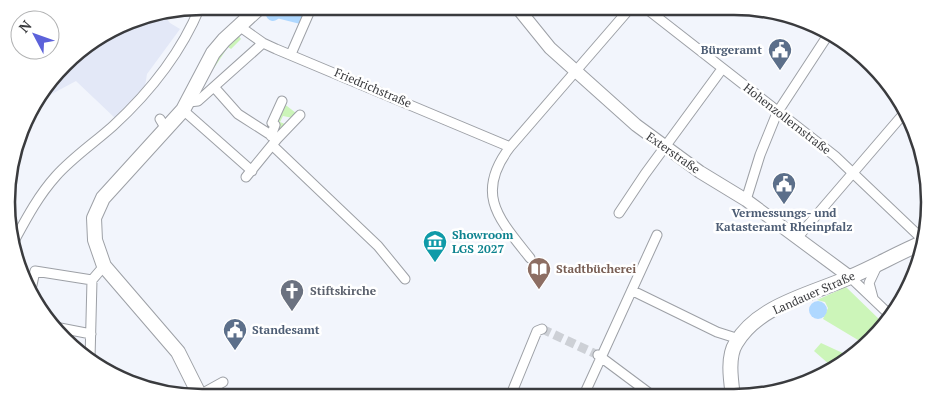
<svg xmlns="http://www.w3.org/2000/svg" width="936" height="404" viewBox="0 0 936 404" font-family="'PT Serif',serif">
<style>
.built{fill:#e3e8f7}
.green{fill:#ccf5b9}
.water{fill:#afd8ff}
.lines{fill:none;stroke-linecap:round;stroke-linejoin:round}
.stream{stroke:#afd8ff;stroke-width:2.5}
.river{stroke:#afd8ff;stroke-width:14}
.street-tunnel{stroke:#cdd0d6;stroke-width:9;stroke-dasharray:9 4.5;stroke-linecap:butt}
.street-casing{stroke:#9da0a6;stroke-width:11}
.secondary-casing{stroke:#9da0a6;stroke-width:14}
.primary-casing{stroke:#9da0a6;stroke-width:16}
.street{stroke:#fff;stroke-width:9}
.secondary{stroke:#fff;stroke-width:12}
.primary{stroke:#fff;stroke-width:14}
.labels{text-anchor:middle;stroke-width:5;stroke-linejoin:round;paint-order:stroke}
.service-label{font-size:12px;font-weight:bold;fill:#4e5e75;stroke:#fff;text-anchor:end}
.street-label{font-size:12px;fill:#3a3b3e;stroke:#fff}
.culture-label{font-size:12px;font-weight:bold;fill:#0d838f;stroke:#fff;text-anchor:start}
.education-label{font-size:12px;font-weight:bold;fill:#785e54;stroke:#fff;text-anchor:start}
.worship-label{font-size:12px;font-weight:bold;fill:#5b616d;stroke:#fff;text-anchor:start}
.rim{fill:none;stroke:#3a3b3e;stroke-width:2.5}
</style>
<rect width="100%" height="100%" fill="#f2f5fc"/>
<path class="built" d="M162,13L170,23L180,29L147,74L145,86L115,118L76,81L33,104L73,55L139,17Z"/>
<path class="green" d="M238,35L241,39L231,49L228,47L214,68L212,66L221,52Z
M283,103L296,113L293,118L283,116L280,122L285,124L275,134Z
M846,287L882,322L863,343L823,319L828,308L825,302L817,300Z
M821,343L847,355L825,375L823,372L830,365L814,351Z"/>
<path class="water" d="M809 310a9 9 0 1 1 18 0a9 9 0 1 1-18 0Z"/>
<g class="lines">
<path class="stream" d="M291,16L293,15"/>
<path class="river" d="M273,14L277,11L301,17"/>
<path class="street-tunnel" d="M542,329L598,355"/>
<g class="street-casing">
<path id="street" d="M643,6L835,156L918,235L922,242
M239,26L263,43L276,49L510,147
M291,54L312,6
M214,87L238,114L277,139
M189,102L198,101L263,43
M183,110L252,171
M160,119L166,129
M271,136L275,125L272,123L282,101
M272,145L378,246L405,279
M246,177L277,139L300,115
M746,200L760,155L777,113L828,35
M619,213L645,174L722,69
M797,238L906,111
M13,243C26,219 38,196 56,176C73,157 94,143 113,126C150,92 181,53 200,7
M530,258C499,219 474,194 510,147L632,6
M850,277L892,317
M633,291L717,332L739,339
M30,294L35,271L92,280
M873,298L869,283L877,266
M55,327L91,334
M598,355L653,396
M90,359L92,280L104,266
M196,397L223,382
M510,397L537,331L542,329
M583,397L657,235"/>
</g>
<g class="secondary-casing">
<path id="secondary" d="M516,6L550,48L636,125L700,172L746,200L850,277"/>
</g>
<g class="primary-casing">
<path id="primary" d="M733,396C731,381 727,357 736,343C758,305 812,294 850,277C874,267 898,253 922,243
M201,398L178,352L104,266L95,240L94,218L103,198L183,110L213,53L224,40L261,6"/>
</g>
<use href="#street" class="street"/>
<use href="#secondary" class="secondary"/>
<use href="#primary" class="primary"/>
</g>
<defs>
<g id="civic-pin" transform="scale(1.25)"><path d="M0 17L-7.5 6A9.5 9.5 0 1 1 7.5 6Z" fill="#5c6f8a" stroke="#fff"/><path d="M-.6-6.5H3V-4.5H.6V-3L4-1V1h2V6H-6V1h2V-1L-.6-3ZM-1.2 2.5V6h2.4V2.5Z" fill="#fff"/></g>
<g id="museum-pin" transform="scale(1.25)"><path d="M0 17L-7.5 6A9.5 9.5 0 1 1 7.5 6Z" fill="#0f9aa8" stroke="#fff"/><path d="M0-6L6-3V-2H-6V-3ZM-5-1h2V3h-2ZM-1-1h2V3h-2ZM3-1h2V3H3ZM-6 4H6V6H-6Z" fill="#fff"/></g>
<g id="library-pin" transform="scale(1.25)"><path d="M0 17L-7.5 6A9.5 9.5 0 1 1 7.5 6Z" fill="#8d6e63" stroke="#fff"/><path d="M-6-4Q-3-5.5-.7-3.5V5Q-3 3-6 4ZM6-4Q3-5.5 .7-3.5V5Q3 3 6 4Z" fill="#fff"/></g>
<g id="church-pin" transform="scale(1.25)"><path d="M0 17L-7.5 6A9.5 9.5 0 1 1 7.5 6Z" fill="#6b7280" stroke="#fff"/><path d="M-1.2-6h2.4v3.5h3.3v2.4h-3.3V6h-2.4V-.1h-3.3v-2.4h3.3Z" fill="#fff"/></g>
</defs>
<g fill-rule="evenodd">
<use href="#civic-pin" x="780" y="50"/>
<use href="#civic-pin" x="784" y="184"/>
<use href="#museum-pin" x="435" y="242"/>
<use href="#library-pin" x="539" y="269"/>
<use href="#church-pin" x="292" y="291"/>
<use href="#civic-pin" x="235" y="330"/>
</g>
<g class="labels">
<g class="service-label">
<text x="762" y="54">Bürgeramt</text>
<text x="784" y="217" text-anchor="middle">Vermessungs- und<tspan x="784" dy="14">Katasteramt Rheinpfalz</tspan></text>
<text x="252" y="334" text-anchor="start">Standesamt</text>
</g>
<g class="street-label">
<text transform="translate(373 88) rotate(23)" y="4">Friedrichstraße</text>
<text transform="translate(787 119) rotate(38)" y="4">Hohenzollernstraße</text>
<text transform="translate(673 153) rotate(35)" y="4">Exterstraße</text>
<text transform="translate(814 293) rotate(-24)" y="4">Landauer Straße</text>
</g>
<g class="culture-label">
<text x="452" y="239">Showroom<tspan x="452" dy="14">LGS 2027</tspan></text>
</g>
<g class="education-label">
<text x="556" y="273">Stadtbücherei</text>
</g>
<g class="worship-label">
<text x="310" y="295">Stiftskirche</text>
</g>
</g>
<path d="M0 0H936V404H0ZM202 15H734A187 187 0 0 1 921 202V202A187 187 0 0 1 734 389H202A187 187 0 0 1 15 202V202A187 187 0 0 1 202 15Z" fill="#fff" fill-rule="evenodd"/>
<path class="rim" d="M202 15H734A187 187 0 0 1 921 202V202A187 187 0 0 1 734 389H202A187 187 0 0 1 15 202V202A187 187 0 0 1 202 15Z"/>
<g transform="translate(35 35) rotate(311)"><circle r="24" fill="#ffffff" stroke="#b0b1b2"/>
<path d="M0-4L9 19L0 12L-9 19Z" fill="#5c62da"/>
<text y="-8" font-size="14" font-weight="bold" text-anchor="middle" fill="#3a3b3e">N</text>
</g>
</svg>
